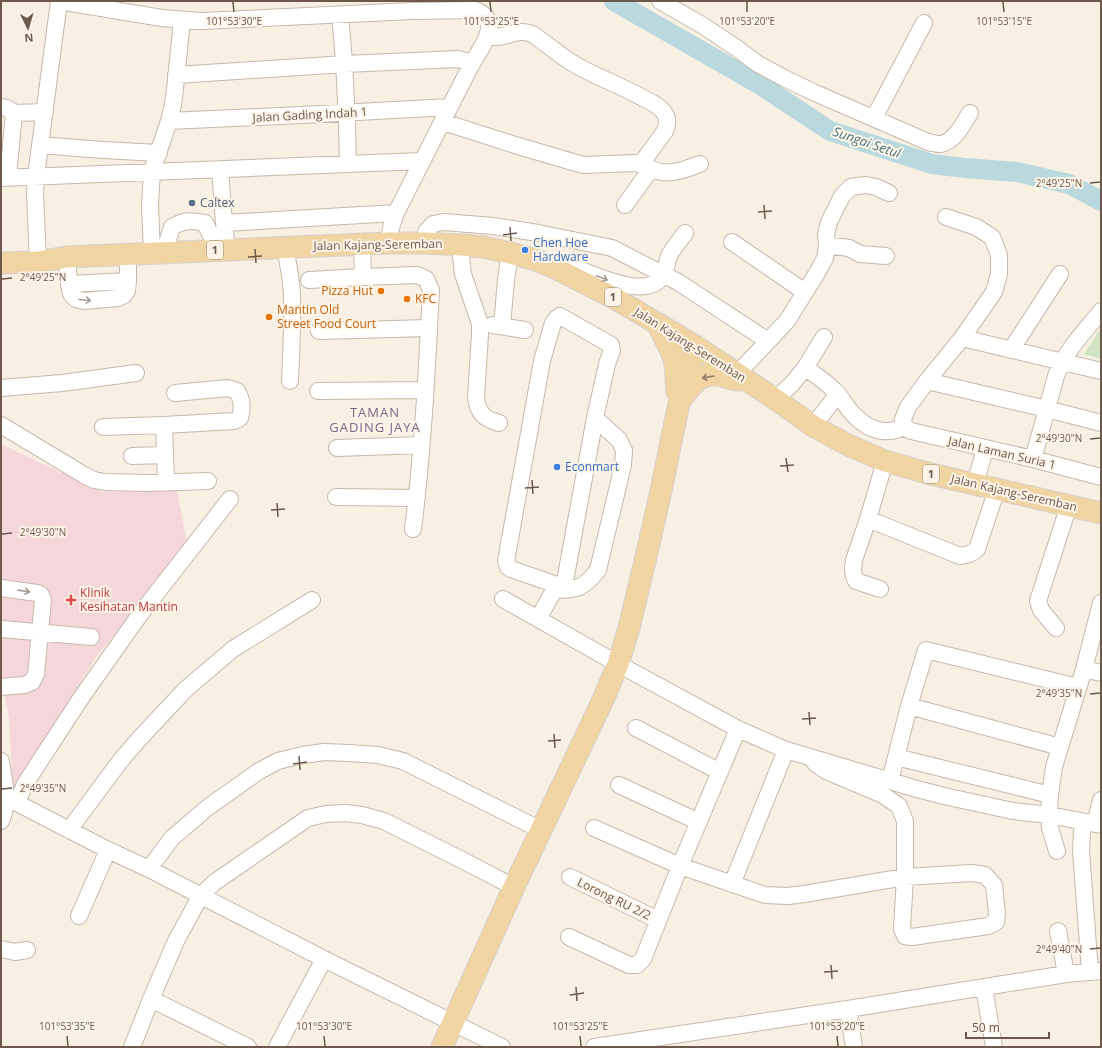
<svg xmlns="http://www.w3.org/2000/svg" width="1102" height="1048" viewBox="0 0 1102 1048" font-family="'Open Sans',sans-serif">
<style>
.medical{fill:#f5d6da}
.green{fill:#d0e4c3}
.lines{fill:none;stroke-linecap:round;stroke-linejoin:round}
.river{stroke:#b9d9df;stroke-width:20}
.minor-casing{stroke:#c7b8ab;stroke-width:18}
.major-casing{stroke:#d6d0cd;stroke-width:23}
.minor{stroke:#fff;stroke-width:16}
.major{stroke:#f0d4a2;stroke-width:21}
.oneway{stroke:#a79b94}
.oneway2{stroke:#947d66}
.ticks{fill:none;stroke:#6d584c;stroke-width:1.5}
.service-dot{fill:#5c6f8a;stroke:#fcf4e7;stroke-width:1.5}
.shop-dot{fill:#3f7fe0;stroke:#fcf4e7;stroke-width:1.5}
.food-dot{fill:#e8710a;stroke:#fcf4e7;stroke-width:1.5}
.health-dot{fill:#e0444e;stroke:#fcf4e7;stroke-width:1.5}
.labels{text-anchor:middle;stroke-width:4;stroke-linejoin:round;paint-order:stroke}
.shield{fill:#fcf4e7;stroke:#98877a;stroke-width:1}
.shield-label{font-size:11px;font-weight:bold;fill:#6d584c}
.street-label{font-size:12px;fill:#6d584c;stroke:#fcf4e7}
.service-label{font-size:12px;fill:#4e5e75;stroke:#fcf4e7;text-anchor:start}
.shop-label{font-size:12px;fill:#366cbe;stroke:#fcf4e7;text-anchor:start}
.food-label{font-size:12px;fill:#c56008;stroke:#fcf4e7;text-anchor:start}
.health-label{font-size:12px;fill:#be3a42;stroke:#fcf4e7;text-anchor:start}
.water-label{font-size:13px;font-style:italic;fill:#49747e;stroke:#fcf4e7}
.neighbourhood-label{font-size:13px;letter-spacing:1px;fill:#7c6489;stroke:#fcf4e7}
.ticks-label{font-size:10px;text-anchor:middle;fill:#6d584c;stroke:#fcf4e7;stroke-width:4;stroke-linejoin:round;paint-order:stroke}
</style>
<rect width="100%" height="100%" fill="#f8f0e2"/>
<path class="medical" d="M1,444L102,492L177,490L187,544L96,657L13,790L9,718L1,676Z"/>
<path class="green" d="M1101,328V359L1084,354Z"/>
<g class="lines">
<path class="river" d="M614,1L759,84L830,131L932,164L965,168L1017,172L1069,184L1101,201"/>
<g class="minor-casing">
<path id="minor" d="M59,1L162,18L201,21L412,11L475,10C483,13 489,18 489,28C488,41 475,57 469,69C445,117 420,165 396,213L392,224L388,243
M660,1L702,25L735,47L758,64L784,78L813,92L928,142C932,143 937,144 941,144C955,141 963,124 970,113
M340,15C345,64 347,114 348,164
M487,36C504,41 516,27 532,34C534,35 537,37 539,39C551,47 562,57 574,64C596,77 620,85 643,98C649,101 658,105 663,111C668,117 668,124 665,131L641,164
M176,75L345,64L458,59L472,63
M1,107C7,107 10,109 14,113L45,112
M874,118L924,23
M169,121L301,115L450,107
M443,122L515,145L583,165L635,163C644,165 653,171 662,172C675,174 688,168 700,164
M40,145L103,150L159,153
M220,169L224,223L396,213
M8,177L14,113
M1,178L422,161
M625,205L651,169
M224,223L227,249
M732,242L805,292
M425,243L426,232L433,224L444,222L493,226L538,233L612,248L678,282L768,341
M362,244L363,277L417,275L426,279L431,290C427,369 423,450 413,529
M462,245L461,257L463,274L480,324V334L476,398C478,413 484,419 499,423
M827,246L842,247L849,248L860,254L886,256
M285,247C288,264 292,281 292,298C293,326 291,354 290,381
M164,252L172,227C184,220 191,220 205,223L218,250
M152,253L150,205L152,171L169,121L173,105L175,89L182,20
M67,257L69,284L71,294L76,299L84,301L118,298L124,295L127,291L128,281V254
M38,262L35,193L36,176L59,1
M565,267C569,267 573,267 577,269C598,275 645,300 662,277C667,271 666,263 669,256C673,248 680,240 685,233
M309,280L363,277
M69,284L128,281
M1101,311C1085,331 1065,351 1056,376C1053,387 1050,398 1047,409L1101,423
M560,316L611,345L612,350L607,364L595,418L565,581L562,584L557,585L511,569L508,567L506,561L542,361L553,323L556,319Z
M492,325L525,330
M502,326L506,280L510,253
M319,331L429,328
M962,338L1101,371
M1011,350L1060,274
M805,368C818,376 826,382 837,393C843,400 847,408 854,415C868,430 885,436 904,427
M737,374L787,321L817,273L825,258L827,246L826,234L829,222L842,196L851,187L866,185L876,187L889,193
M927,381L1047,409L1033,459
M1,388L62,383L136,373
M318,391L425,390
M775,399L791,385L805,368L824,337
M1,425L84,475L94,480L105,482L148,483L208,481
M164,425L234,421L240,418C243,408 242,399 237,391L228,388L175,393
M813,426L838,394
M103,427L164,425L166,483
M904,427L903,419L908,407L927,381L962,338L994,292L999,274V255L992,237L976,227L946,217
M904,427L911,431L1033,459L1101,477
M337,448L421,445
M132,456L165,455
M975,484L985,449
M336,497L417,498
M868,519L960,556C967,555 972,554 977,549L997,489
M1,588L37,593L41,595L43,600L36,674L32,682L24,685L1,687
M880,589L856,581L854,576L853,570L854,560L868,519L885,461
M554,590C577,590 583,589 598,570L623,465L624,450L619,440L595,418
M503,599L618,664L738,729L786,750L917,789L944,796L1013,811L1049,815L1101,825
M538,619L557,585
M1056,628L1041,610L1038,601L1069,505
M2,629L91,637
M1084,669L1101,673
M909,706L1060,747
M636,728L720,772
M896,757L1050,795
M1,761C4,781 10,802 1,821
M890,781L909,706L926,650L1078,687
M619,785L699,822
M6,796L17,803L108,850L149,869L324,959L502,1047
M17,803L25,784L51,744L81,698L141,613L230,499
M1084,822L1082,832L1081,851L1090,972
M1095,824L1101,800
M594,828L680,866L765,895L788,896L804,894L905,877L972,873L985,875L994,885L997,914L996,922L988,926L912,937L905,936L902,929L905,877V821L899,806L883,795L826,771L816,764L811,758
M69,830L121,760L140,738L186,689L233,649L312,600
M1057,851L1050,828L1049,815L1050,795L1054,767L1084,669L1101,603
M149,869L172,838L207,808L259,771L278,761L303,755L324,752L348,753L378,755L403,761L541,830
M570,877L658,920
M732,884L786,750
M79,916L108,850
M1058,931L1066,974
M569,937L629,965H637L643,959L680,866L738,729
M1,949L15,952L27,950
M984,987L994,1047
M151,999L248,1047
M848,1009L854,1047
M132,1047L151,999L176,941L201,895L215,882L308,818L326,814L345,813L362,815L384,821L462,860L514,887
M277,1047L324,959
M594,1047L848,1009L1066,974L1101,971"/>
</g>
<g class="major-casing">
<path id="major" d="M1,263L38,262L67,257L388,243H425L462,245L483,247L510,253L533,259L551,266L616,299L697,347L775,399L813,426L848,445L885,461L931,474L1101,513
M657,323L672,353L675,363L677,392
M682,398C691,386 700,373 718,375C725,376 732,380 740,380
M442,1047L514,887L603,700L618,664L629,628L649,544L662,486L672,437L684,380L697,347"/>
</g>
<use href="#minor" class="minor"/>
<use href="#major" class="major"/>
</g>
<defs><path id="oneway-shaft" d="M-6 0H5M1.5-3L5.5 0L1.5 3" fill="none" stroke-width="1.6" stroke-linecap="round" stroke-linejoin="round"/></defs>
<g class="oneway">
<use href="#oneway-shaft" transform="translate(602 278) rotate(21)"/>
<use href="#oneway-shaft" transform="translate(85 300) rotate(5)"/>
<use href="#oneway-shaft" transform="translate(24 591) rotate(8)"/>
</g>
<use class="oneway2" href="#oneway-shaft" transform="translate(708 377) rotate(170)"/>
<path class="ticks" d="M233,2L234,12M490,2L491,12M747,2V12M1003,2L1004,12M1090,183L1100,182M764,205L765,219M758,212L772,211M510,227L511,241M503,235L517,233M255,249L256,263M248,257L262,256M2,279L12,278M1090,439L1100,438M786,458L788,472M780,466L794,465M532,480L533,494M525,488L539,487M277,503L278,517M271,510L285,509M2,534L12,533M1090,694L1100,693M809,712L810,725M802,719L816,718M554,734L555,748M548,741L561,740M299,756L300,770M293,764L307,762M2,789L12,788M1090,949L1100,948M831,965L832,979M824,972L838,971M576,987L577,1001M570,995L584,993M67,1036L68,1046M324,1036L325,1046M580,1036L581,1046M837,1036L838,1046"/>
<circle class="service-dot" cx="192" cy="203" r="4"/>
<g class="shop-dot">
<circle cx="525" cy="250" r="4"/>
<circle cx="557" cy="467" r="4"/>
</g>
<g class="food-dot">
<circle cx="381" cy="291" r="4"/>
<circle cx="407" cy="299" r="4"/>
<circle cx="269" cy="317" r="4"/>
</g>
<path class="health-dot" d="M69 594h4v4h4v4h-4v4h-4v-4h-4v-4h4z"/>
<g class="labels">
<g class="shield">
<rect x="207" y="241" width="16" height="18" rx="3"/>
<rect x="605" y="288" width="16" height="18" rx="3"/>
<rect x="923" y="465" width="16" height="18" rx="3"/>
</g>
<g class="shield-label">
<text x="215" y="254">1</text>
<text x="613" y="301">1</text>
<text x="931" y="478">1</text>
</g>
<g class="street-label">
<text transform="translate(310 115) rotate(-3)" y="4">Jalan Gading Indah 1</text>
<text transform="translate(378 245) rotate(-1)" y="4">Jalan Kajang-Seremban</text>
<text transform="translate(690 345) rotate(32)" y="4">Jalan Kajang-Seremban</text>
<text transform="translate(1002 453) rotate(13)" y="4">Jalan Laman Suria 1</text>
<text transform="translate(1014 493) rotate(13)" y="4">Jalan Kajang-Seremban</text>
<text transform="translate(614 899) rotate(26)" y="4">Lorong RU 2/2</text>
</g>
<g class="service-label">
<text x="200" y="207">Caltex</text>
</g>
<g class="shop-label">
<text x="533" y="247">Chen Hoe<tspan x="533" dy="14">Hardware</tspan></text>
<text x="565" y="471">Econmart</text>
</g>
<g class="food-label">
<text x="373" y="295" text-anchor="end">Pizza Hut</text>
<text x="415" y="303">KFC</text>
<text x="277" y="314">Mantin Old<tspan x="277" dy="14">Street Food Court</tspan></text>
</g>
<g class="health-label">
<text x="80" y="597">Klinik<tspan x="80" dy="14">Kesihatan Mantin</tspan></text>
</g>
<g class="water-label">
<text transform="translate(867 142) rotate(19)" y="5">Sungai Setul</text>
</g>
<g class="neighbourhood-label">
<text x="375" y="417">TAMAN<tspan x="375" dy="15">GADING JAYA</tspan></text>
</g>
</g>
<g class="ticks-label">
<text x="234" y="25">101°53'30"E</text>
<text x="491" y="25">101°53'25"E</text>
<text x="747" y="25">101°53'20"E</text>
<text x="1004" y="25">101°53'15"E</text>
<text x="1059" y="187">2°49'25"N</text>
<text x="43" y="281">2°49'25"N</text>
<text x="1059" y="442">2°49'30"N</text>
<text x="43" y="536">2°49'30"N</text>
<text x="1059" y="697">2°49'35"N</text>
<text x="43" y="792">2°49'35"N</text>
<text x="1059" y="953">2°49'40"N</text>
<text x="67" y="1030">101°53'35"E</text>
<text x="324" y="1030">101°53'30"E</text>
<text x="580" y="1030">101°53'25"E</text>
<text x="837" y="1030">101°53'20"E</text>
</g>
<rect width="1102" height="1048" fill="none" stroke="#6d584c" stroke-width="4"/>
<g transform="translate(28 28) rotate(175)" stroke="#fcf4e7" stroke-width="3" paint-order="stroke">
<path d="M0-3L7 15L0 10L-7 15Z" fill="#6d584c"/>
<text y="-6" font-size="11" font-weight="bold" text-anchor="middle" fill="#6d584c">N</text>
</g>
<path d="M966 1032v6h83v-6" fill="none" stroke="#6d584c" stroke-width="2"/>
<text x="972" y="1032" font-size="12" fill="#6d584c" stroke="#fcf4e7" stroke-width="3" paint-order="stroke">50 m</text>
</svg>
